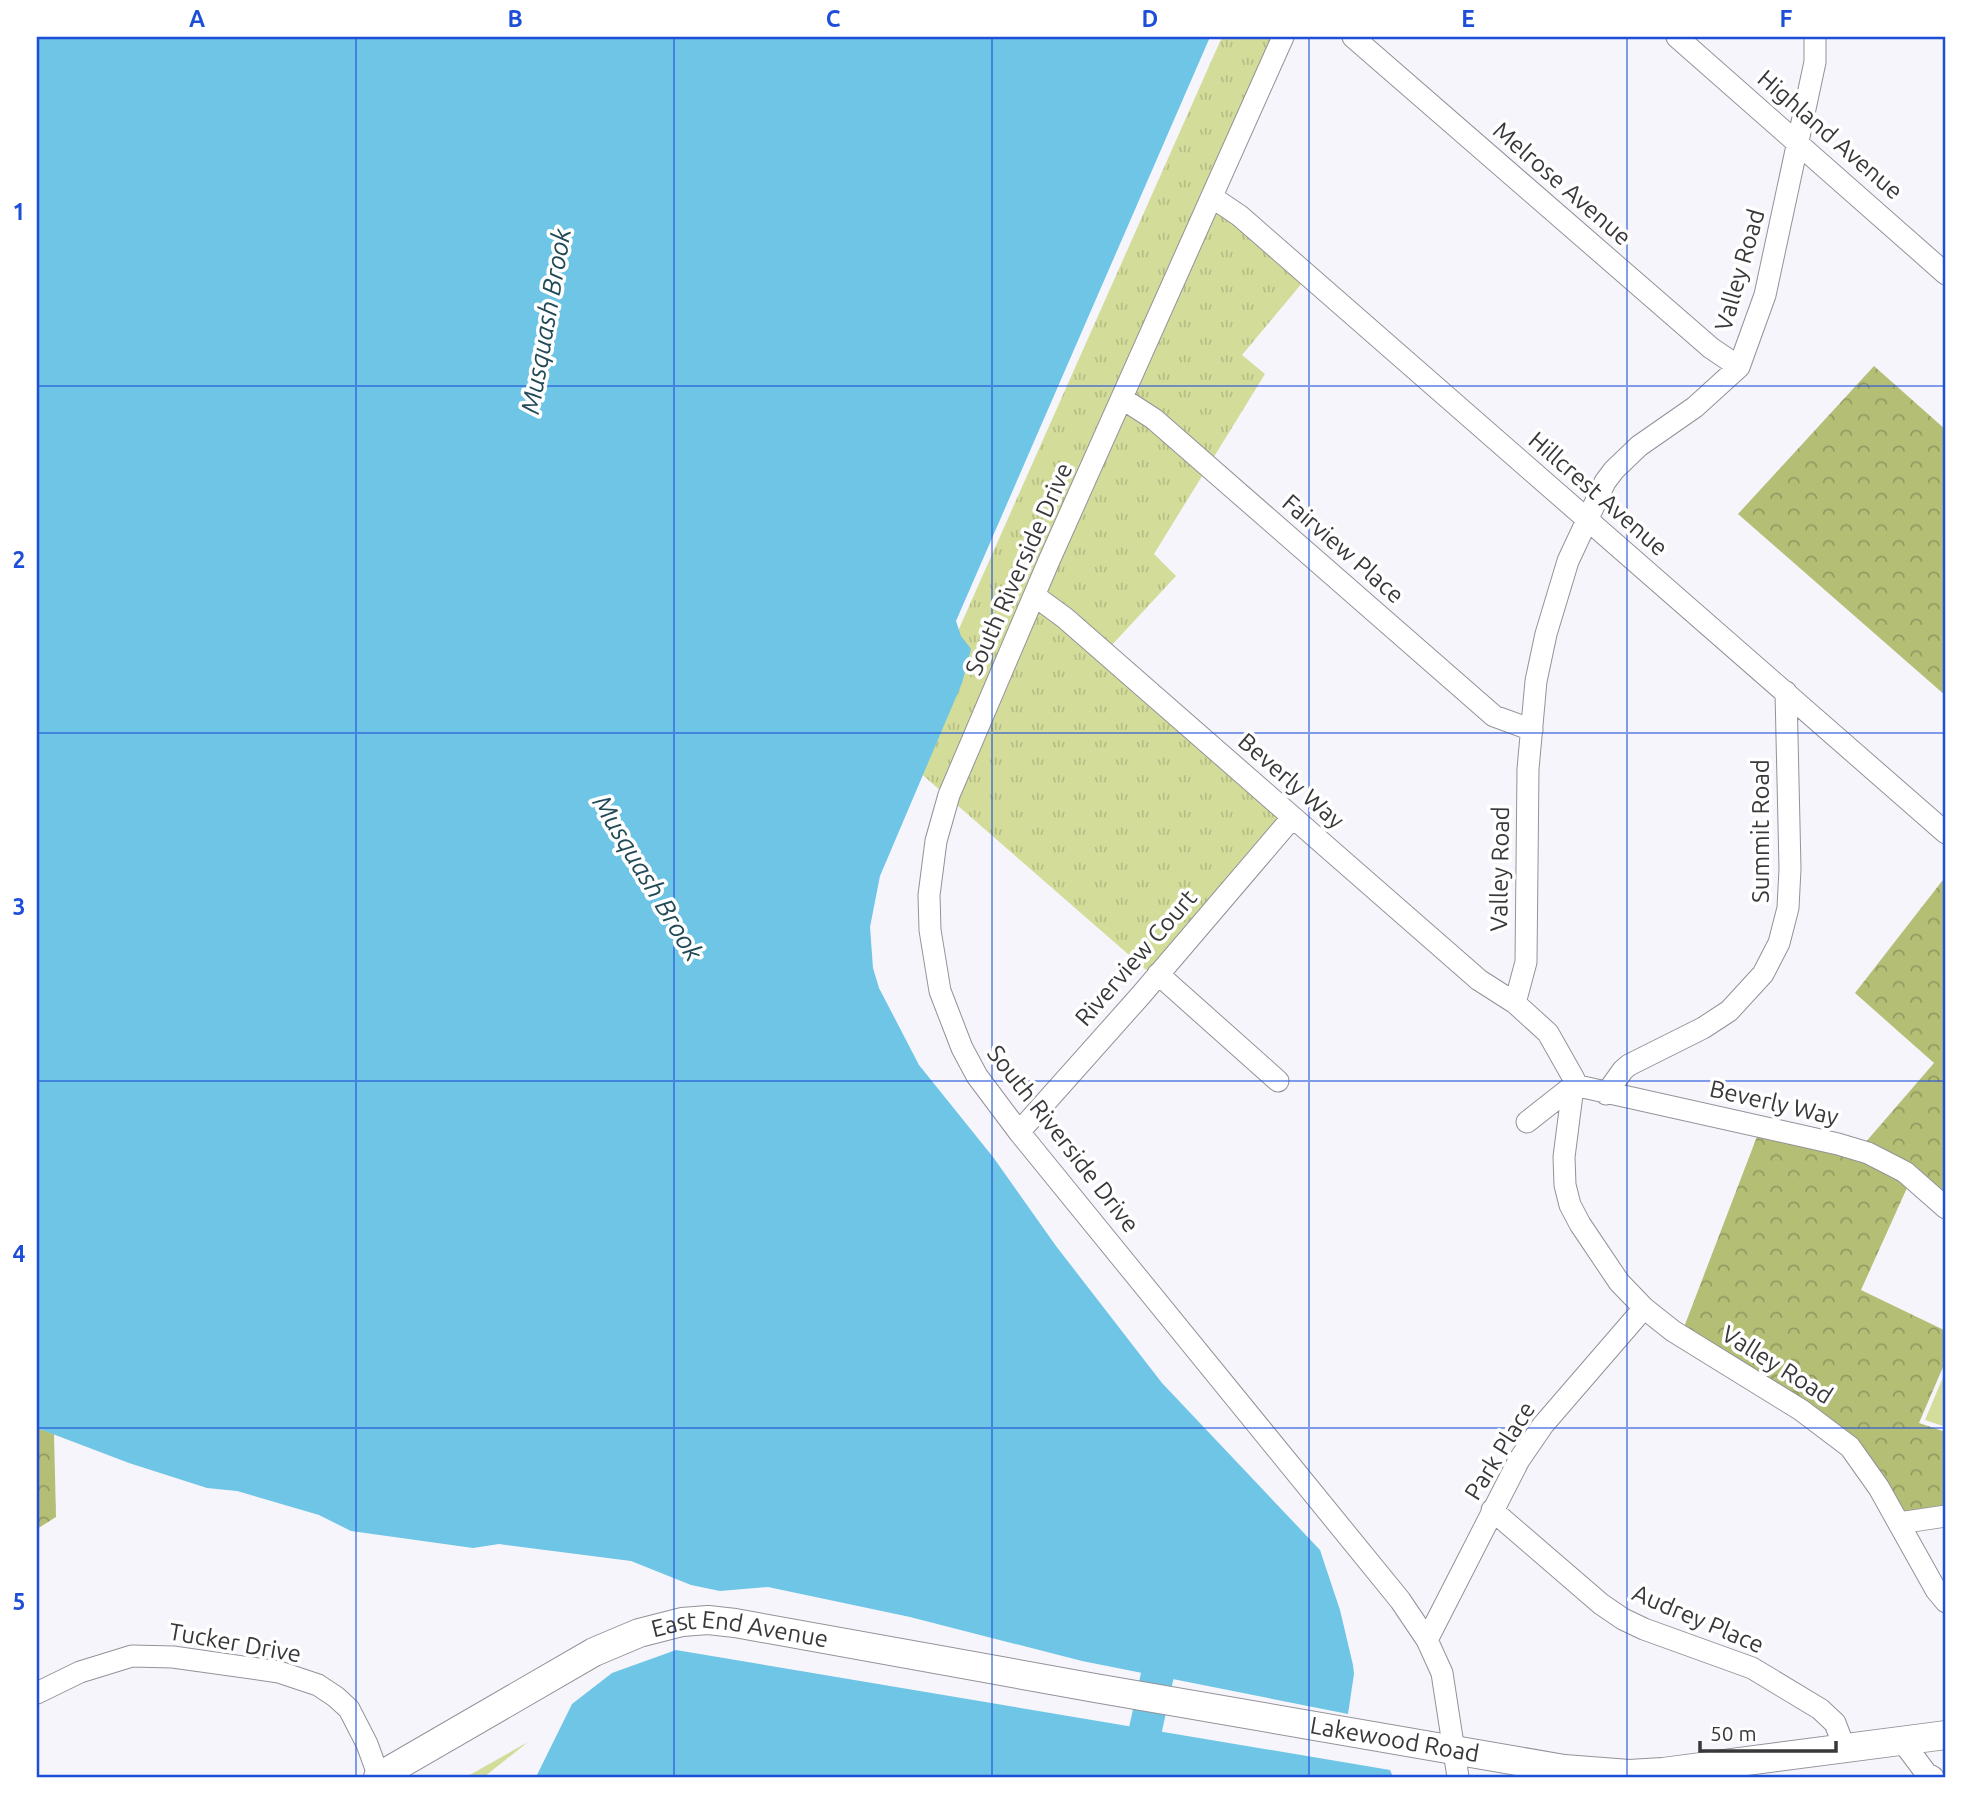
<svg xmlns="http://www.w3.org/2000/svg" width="1983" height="1814" viewBox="0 0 1983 1814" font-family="Ubuntu,sans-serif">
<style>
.grass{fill:#d3dc99}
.forest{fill:url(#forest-crowns)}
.wetland{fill:url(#wetland-marsh)}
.park{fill:url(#park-tufts)}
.water{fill:#6ec5e5}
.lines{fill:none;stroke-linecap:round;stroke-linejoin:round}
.river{stroke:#6ec5e5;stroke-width:33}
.minor-casing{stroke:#939299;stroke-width:23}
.tertiary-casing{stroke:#939299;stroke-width:30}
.minor{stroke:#fff;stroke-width:21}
.tertiary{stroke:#fff;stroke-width:28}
.grid{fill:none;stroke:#1d4ed8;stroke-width:2;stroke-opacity:0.55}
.labels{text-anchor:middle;stroke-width:7;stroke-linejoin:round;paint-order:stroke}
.street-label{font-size:24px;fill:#38383b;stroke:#fff}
.water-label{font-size:26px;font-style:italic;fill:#234a58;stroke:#fff}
.neatline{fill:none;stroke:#1d4ed8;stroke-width:2.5}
.grid-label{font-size:23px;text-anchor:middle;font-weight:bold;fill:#1d4ed8}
</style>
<defs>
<pattern id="forest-crowns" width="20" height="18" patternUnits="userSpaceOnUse" patternTransform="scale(1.75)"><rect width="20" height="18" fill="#b5be75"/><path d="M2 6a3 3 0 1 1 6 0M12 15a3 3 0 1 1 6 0" fill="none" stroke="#949b61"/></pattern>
<pattern id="wetland-marsh" width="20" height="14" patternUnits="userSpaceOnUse" patternTransform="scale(1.75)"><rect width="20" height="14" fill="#d3dc99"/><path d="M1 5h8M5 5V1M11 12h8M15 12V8" fill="none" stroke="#b6be85"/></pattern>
<pattern id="park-tufts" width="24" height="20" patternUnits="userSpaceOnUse" patternTransform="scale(1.75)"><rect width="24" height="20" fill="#d3dc99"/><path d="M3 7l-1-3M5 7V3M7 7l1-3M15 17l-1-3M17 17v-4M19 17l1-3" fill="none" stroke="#b6be85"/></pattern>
</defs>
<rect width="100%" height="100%" fill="#f6f5fc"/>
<path class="grass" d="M1946,1370V1427L1925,1420Z"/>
<path class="forest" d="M1874,366L1946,430V696L1738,514Z
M1946,876V1204L1911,1179L1861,1290L1946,1331V1360L1919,1423L1946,1432V1516L1899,1523L1838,1435L1681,1335L1761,1126L1858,1151L1934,1063L1855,993Z
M37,1428L54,1434L56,1517L37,1529Z"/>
<path class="wetland" d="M528,1742L484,1777H466Z"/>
<path class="park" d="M1222,37H1277L1214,186L1313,270L1242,355L1265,374L1154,554L1176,576L1110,647L1294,809L1152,975L902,757Z"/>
<path class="water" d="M37,37H1210L956,621L961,636L971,649L962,683L880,876L870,927L873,968L879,988L919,1065L993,1157L1056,1246L1162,1383L1320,1550L1340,1610L1353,1665L1354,1674L1348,1714L1082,1661L910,1617L768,1587L720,1591L691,1585L631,1561L499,1544L473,1548L351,1531L319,1515L237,1491L207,1488L129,1463L37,1428Z
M676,1650L1390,1770L1393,1777H536L572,1704L612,1673Z"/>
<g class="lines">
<path class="river" d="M1135,1777L1157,1677L1159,1657L1154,1632"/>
<g class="minor-casing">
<path id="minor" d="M1283,37L1048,563L949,795L936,841L929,895L930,930L940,991L962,1048L977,1076L1019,1132L1400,1600L1427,1640L1442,1673L1458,1777
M1353,37L1711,348L1739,367
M1677,37L1946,274
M1212,197L1240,216L1946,833
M1123,399L1154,419L1494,716L1532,730
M1035,596L1065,618L1479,980L1515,1003L1548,1033L1574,1079L1564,1157L1565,1185L1570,1205L1580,1224L1619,1282L1644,1308L1673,1331L1801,1410L1850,1447L1879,1488L1936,1590L1946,1602
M1158,974L1278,1081
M1515,1003L1526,962L1528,769L1536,681L1546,634L1568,561L1605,482L1614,470L1639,446L1695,407L1739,367L1765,295L1815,62V37
M1606,1094L1623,1070L1629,1065L1703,1028L1729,1011L1763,974L1779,943L1788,908L1790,869L1786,692
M1527,1122L1574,1085L1838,1144L1868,1153L1905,1172L1946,1208
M1019,1132L1141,995L1292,818
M1492,1510L1601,1604L1623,1619L1644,1629L1752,1668L1820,1709L1835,1723L1845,1749
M1899,1523L1946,1516
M1427,1640L1519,1460L1543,1425L1644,1308
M37,1693L80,1672L132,1656L173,1657L279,1672L318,1685L336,1697L349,1709L367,1744L379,1777
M1902,1741L1926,1773L1933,1777"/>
</g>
<g class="tertiary-casing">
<g id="tertiary">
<path id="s1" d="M378,1777L594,1652L639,1633L682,1622L708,1620L735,1623L1095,1688L1564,1769L1629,1774L1663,1772L1946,1735"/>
</g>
</g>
<use href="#minor" class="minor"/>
<use href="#tertiary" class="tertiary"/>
</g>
<path class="grid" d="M356,37V1777M674,37V1777M992,37V1777M1309,37V1777M1627,37V1777M37,386H1946M37,733H1946M37,1081H1946M37,1428H1946"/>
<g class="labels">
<g class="street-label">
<text transform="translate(1830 135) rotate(41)" y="8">Highland Avenue</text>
<text transform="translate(1562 184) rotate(41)" y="8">Melrose Avenue</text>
<text transform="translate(1740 270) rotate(-74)" y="8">Valley Road</text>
<text transform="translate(1598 494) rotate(41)" y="8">Hillcrest Avenue</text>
<text transform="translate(1343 549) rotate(41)" y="8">Fairview Place</text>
<text transform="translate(1019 569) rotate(-66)" y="8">South Riverside Drive</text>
<text transform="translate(1291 781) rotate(41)" y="8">Beverly Way</text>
<text transform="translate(1761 831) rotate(-90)" y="8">Summit Road</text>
<text transform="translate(1500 869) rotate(-89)" y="8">Valley Road</text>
<text transform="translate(1136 958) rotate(-49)" y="8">Riverview Court</text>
<text transform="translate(1774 1103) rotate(13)" y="8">Beverly Way</text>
<text transform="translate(1063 1139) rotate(52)" y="8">South Riverside Drive</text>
<text transform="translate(1777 1365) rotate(32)" y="8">Valley Road</text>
<text transform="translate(1500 1451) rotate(-58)" y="8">Park Place</text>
<text transform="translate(1698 1619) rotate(23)" y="8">Audrey Place</text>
<text dy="8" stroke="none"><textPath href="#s1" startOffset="401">East End Avenue</textPath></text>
<text transform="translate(235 1643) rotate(10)" y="8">Tucker Drive</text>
<text dy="8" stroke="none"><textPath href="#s1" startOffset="1066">Lakewood Road</textPath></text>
</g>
<g class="water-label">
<text transform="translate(546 321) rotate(-80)" y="9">Musquash Brook</text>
<text transform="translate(648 878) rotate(59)" y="9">Musquash Brook</text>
</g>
</g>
<rect width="1983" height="1814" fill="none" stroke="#ffffff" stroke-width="77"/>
<path d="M1700 1741v10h136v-10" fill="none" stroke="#38383b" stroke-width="3.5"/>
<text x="1710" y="1741" font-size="21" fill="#38383b" stroke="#ffffff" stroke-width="5" paint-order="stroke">50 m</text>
<rect x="38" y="38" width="1906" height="1738" class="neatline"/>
<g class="grid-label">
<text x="197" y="27">A</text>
<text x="515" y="27">B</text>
<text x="833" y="27">C</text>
<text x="1150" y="27">D</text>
<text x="1468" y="27">E</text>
<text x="1786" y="27">F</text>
<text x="19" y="220">1</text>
<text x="19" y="568">2</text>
<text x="19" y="915">3</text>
<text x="19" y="1262">4</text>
<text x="19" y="1610">5</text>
</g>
</svg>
